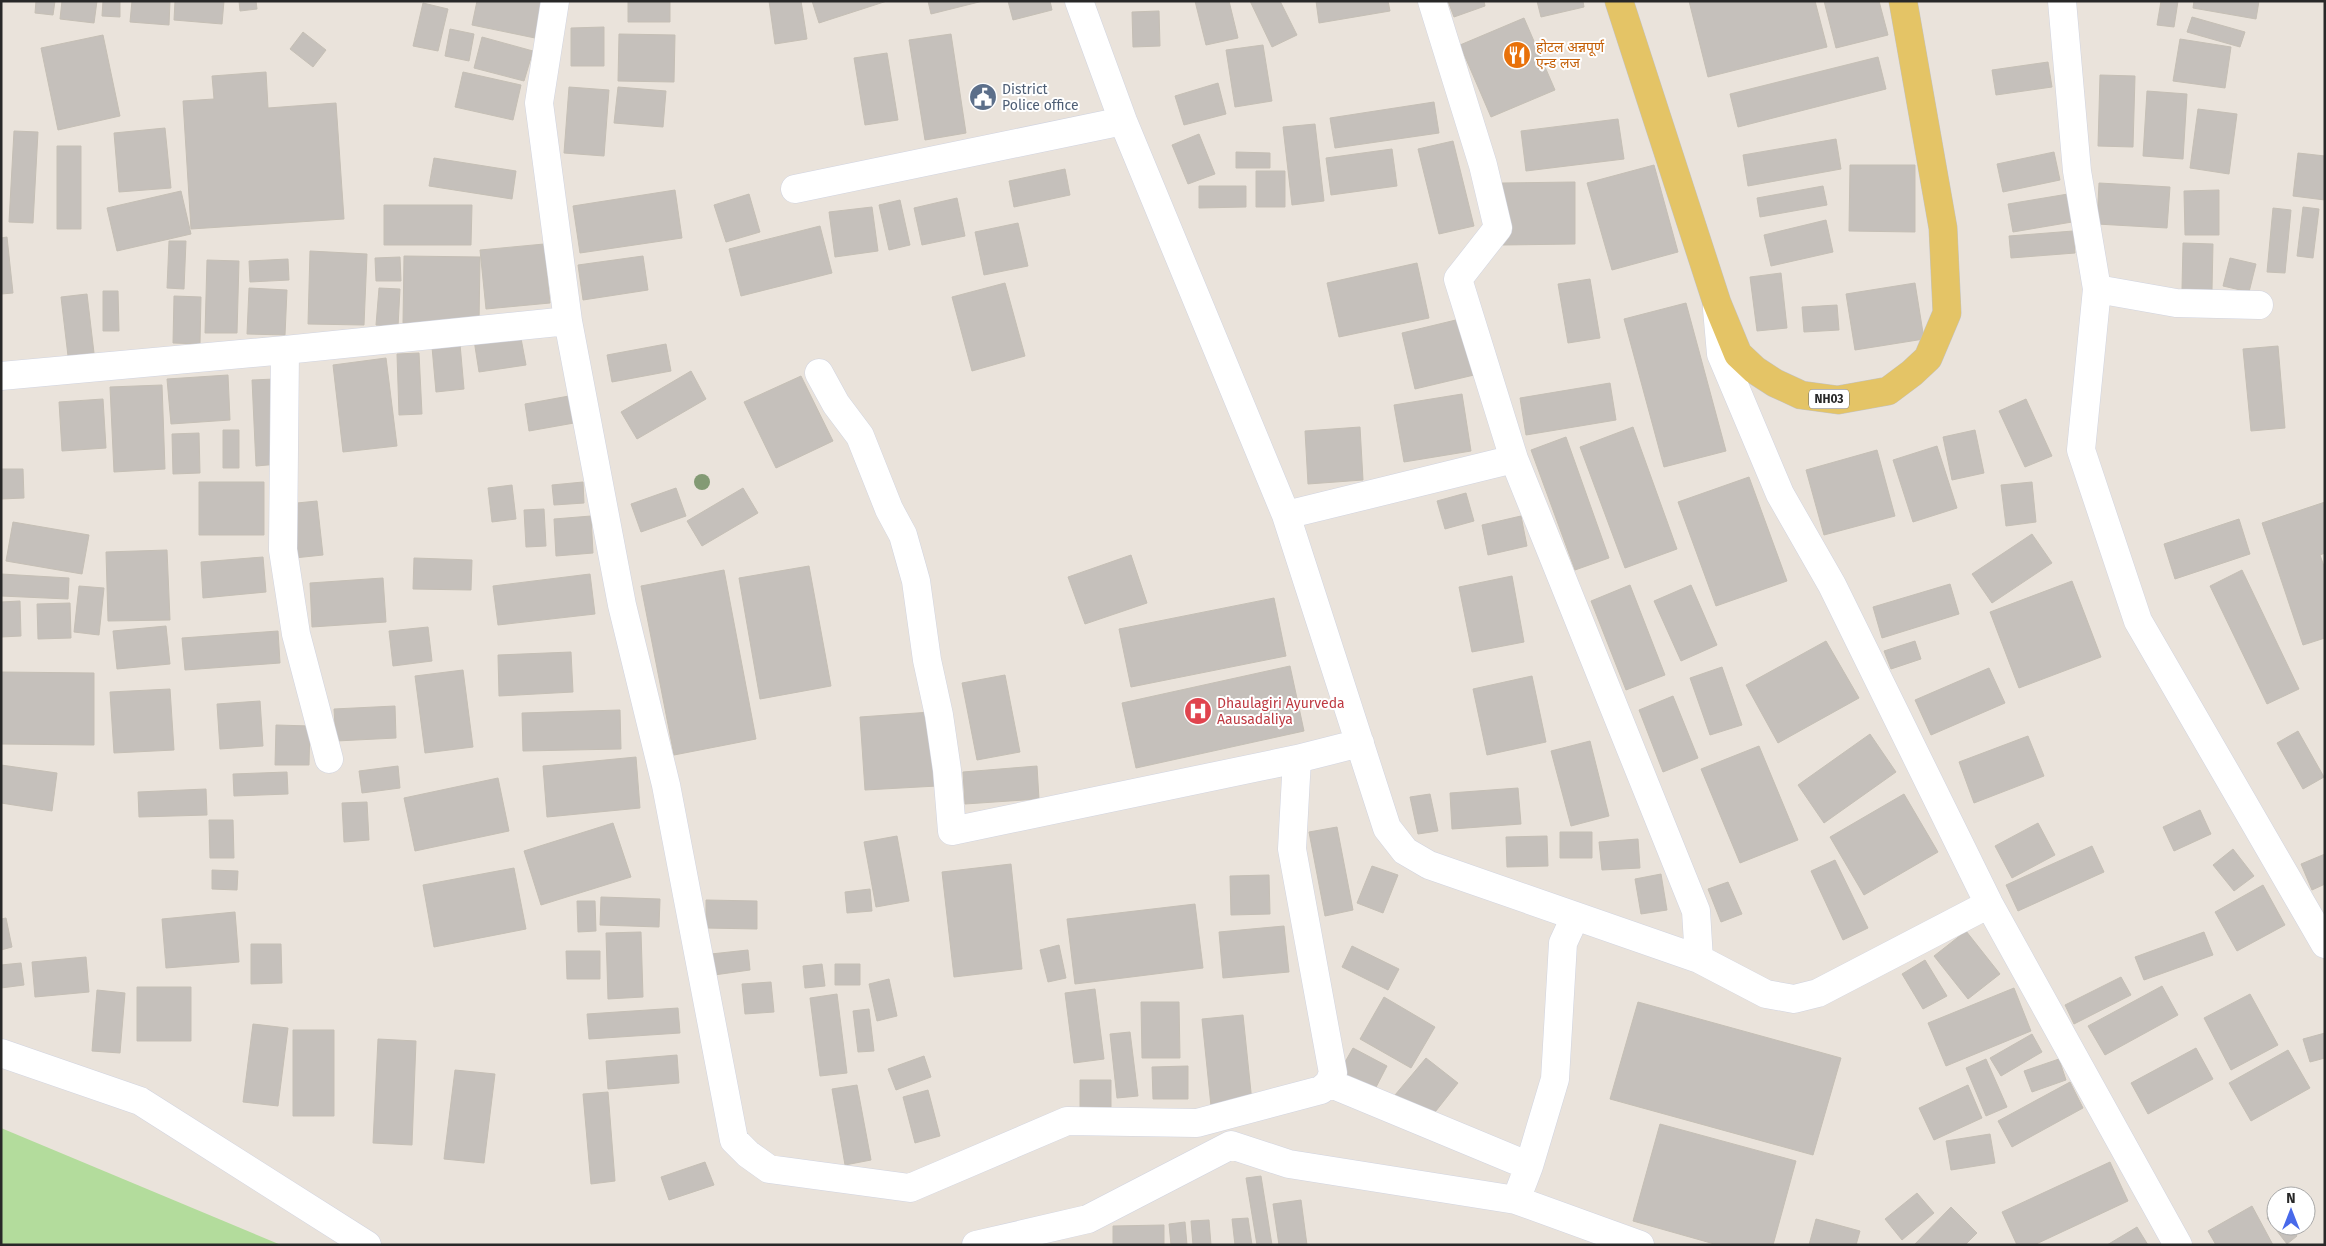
<svg xmlns="http://www.w3.org/2000/svg" width="2326" height="1246" viewBox="0 0 2326 1246" font-family="'Fira Sans','Noto Sans Devanagari',sans-serif">
<style>
.green{fill:#b3dc9c}
.building{fill:#c5c0bb;stroke:#c5bfb5}
.lines{fill:none;stroke-linecap:round;stroke-linejoin:round}
.minor-casing{stroke:#d1d4e0;stroke-width:29}
.primary-casing{stroke:#c3c3c3;stroke-width:29}
.minor{stroke:#fff;stroke-width:28}
.primary{stroke:#e4c466;stroke-width:28}
.tree{fill:#839a74}
.labels{text-anchor:middle;stroke-width:4;stroke-linejoin:round;paint-order:stroke}
.shield{fill:#fff;stroke:#686868;stroke-width:1}
.shield-label{font-size:12px;font-weight:bold;fill:#282828}
.food-label{font-size:14px;fill:#c56008;stroke:#fff;text-anchor:start}
.service-label{font-size:14px;fill:#4e5e75;stroke:#fff;text-anchor:start}
.health-label{font-size:14px;fill:#be3a42;stroke:#fff;text-anchor:start}
</style>
<rect width="100%" height="100%" fill="#eae3db"/>
<path class="green" d="M1,1128L281,1245H1Z"/>
<path class="building" d="M36,1H55L53,15L35,13Z
M62,1H97L94,23L60,19Z
M103,1H120V17L102,16Z
M132,1H170L169,25L130,22Z
M175,1H224L222,24L174,20Z
M239,1H256L257,9L240,11Z
M477,1H543L535,38L472,25Z
M769,1H801L807,39L775,44Z
M812,1H887L819,23Z
M928,1H983L931,14Z
M1008,1H1050L1052,10L1013,20Z
M1195,1H1229L1238,38L1206,45Z
M1250,1H1280L1297,35L1272,47Z
M1316,1H1388L1390,11L1319,23Z
M1448,1H1484L1485,6L1454,17Z
M1537,1H1583L1584,7L1541,17Z
M1689,1H1815L1827,47L1708,77Z
M1824,1H1879L1888,35L1836,48Z
M2161,1H2178L2174,27L2157,25Z
M2194,1H2259L2256,19L2193,8Z
M628,2H670V22H628Z
M423,3L448,9L438,51L413,46Z
M1159,11L1160,46L1133,47L1132,12Z
M2192,17L2245,32L2240,47L2187,32Z
M1524,18L1555,90L1491,117L1460,45Z
M604,27V66H571V28Z
M450,29L474,34L469,61L445,56Z
M303,32L326,50L313,67L290,49Z
M619,34L675,35L674,82L618,81Z
M951,34L966,133L925,140L909,40Z
M103,35L120,116L58,130L41,48Z
M482,37L533,51L524,81L474,68Z
M2180,39L2231,47L2225,88L2173,81Z
M1263,45L1272,101L1235,107L1226,50Z
M887,53L898,120L865,125L854,58Z
M1878,57L1886,89L1738,127L1730,94Z
M2048,62L2052,87L1996,95L1992,70Z
M266,72L268,108L336,103L344,219L191,229L183,101L214,99L212,76Z
M463,72L521,85L513,120L455,107Z
M2100,75L2135,76L2133,147L2098,146Z
M1218,83L1226,114L1184,125L1175,96Z
M569,87L609,90L604,156L564,153Z
M618,87L666,91L663,127L614,123Z
M2147,91L2187,94L2183,159L2143,156Z
M1434,102L1439,133L1335,148L1330,118Z
M2198,109L2237,114L2229,174L2190,168Z
M1618,119L1624,159L1526,171L1521,131Z
M1315,124L1324,201L1292,205L1283,127Z
M165,128L171,188L119,192L114,133Z
M14,131L38,132L33,223L9,222Z
M1199,134L1215,174L1188,184L1172,145Z
M1836,139L1841,169L1748,186L1743,155Z
M1453,141L1474,226L1439,234L1418,149Z
M57,146H81V229H57Z
M1392,149L1397,186L1331,195L1326,158Z
M1236,152L1270,153V168H1236Z
M2054,152L2060,180L2003,192L1997,164Z
M2298,153L2325,156V200L2293,196Z
M434,158L516,171L512,199L429,186Z
M1654,165L1678,252L1612,270L1587,183Z
M1850,165H1915V232L1849,231Z
M1065,169L1070,195L1014,207L1009,181Z
M1256,171H1285V207H1256Z
M1575,182V244L1503,245L1502,183Z
M2099,183L2170,187L2167,228L2097,224Z
M1199,186H1246V207L1199,208Z
M1823,186L1827,205L1760,217L1757,198Z
M675,190L682,238L580,253L573,206Z
M2219,190V235H2185L2184,191Z
M181,191L191,234L117,251L107,208Z
M749,194L760,232L726,242L714,205Z
M2068,194L2072,222L2013,232L2008,204Z
M957,198L965,236L922,245L914,208Z
M900,200L910,245L889,250L879,205Z
M384,205H472L471,245H384Z
M872,207L878,251L835,257L829,212Z
M2303,207L2319,209L2313,258L2297,256Z
M2273,208L2291,210L2285,273L2267,272Z
M1826,220L1833,252L1771,266L1764,235Z
M1018,223L1028,266L984,275L975,232Z
M820,226L832,273L741,296L729,249Z
M2073,231L2075,253L2011,258L2009,236Z
M7,237L13,293L1,294V238Z
M169,241H186L184,289L167,288Z
M2183,243L2213,244L2212,290L2182,289Z
M544,244L550,303L486,309L480,250Z
M310,251L367,254L364,325L308,324Z
M404,256L480,257L479,324L403,323Z
M643,256L648,290L583,300L578,265Z
M400,257L401,281H376L375,258Z
M2230,258L2256,264L2249,292L2223,286Z
M288,259L289,280L250,282L249,261Z
M207,260L239,261L237,333H205Z
M1417,263L1429,318L1339,337L1327,283Z
M1781,273L1787,328L1757,331L1750,277Z
M1590,279L1600,338L1568,343L1558,284Z
M1005,283L1025,356L972,371L952,297Z
M1915,283L1924,339L1855,350L1846,294Z
M249,288L287,290L285,335L247,334Z
M379,288L400,289L398,327L376,325Z
M103,291H118L119,331H103Z
M87,294L94,353L68,356L61,297Z
M174,296L201,297L200,344L173,343Z
M1686,303L1726,451L1664,467L1624,319Z
M1837,305L1839,330L1804,332L1802,307Z
M1460,319L1474,375L1415,389L1402,333Z
M520,333L526,365L479,372L474,340Z
M460,344L464,389L436,392L432,347Z
M666,344L671,371L612,382L607,355Z
M2278,346L2285,428L2251,431L2243,349Z
M419,353L422,414L399,415L397,354Z
M386,358L397,446L343,452L333,365Z
M691,371L706,399L637,439L621,412Z
M228,375L230,420L171,424L167,379Z
M801,376L833,441L776,468L744,402Z
M275,379L279,464L256,466L252,380Z
M1610,383L1616,420L1526,435L1520,398Z
M162,385L165,469L114,472L110,387Z
M1462,394L1471,451L1404,462L1394,405Z
M569,396L574,423L529,431L525,404Z
M103,399L106,448L62,451L59,402Z
M2026,399L2052,456L2025,467L1999,411Z
M1360,427L1363,480L1308,484L1305,431Z
M1633,427L1677,549L1625,568L1580,447Z
M223,430H239V468H223Z
M1975,430L1984,473L1952,480L1943,437Z
M199,433L200,473L173,474L172,434Z
M1566,437L1609,558L1575,570L1531,450Z
M1937,446L1957,508L1913,522L1893,460Z
M1877,450L1895,516L1824,535L1806,470Z
M1,469H23L24,498L1,499Z
M1749,477L1787,581L1716,606L1678,502Z
M199,482H264V535H199Z
M583,482L584,503L554,505L552,485Z
M2032,482L2036,522L2006,526L2001,485Z
M512,485L516,519L492,522L488,488Z
M676,488L686,516L641,532L631,504Z
M743,488L758,513L702,546L687,521Z
M1466,493L1474,521L1445,529L1437,501Z
M317,501L323,555L294,558L287,504Z
M2325,502V553L2320,555L2325,569V638L2303,645L2262,523Z
M544,509L546,546L526,547L524,510Z
M591,516L593,553L556,556L554,519Z
M1521,516L1527,546L1488,555L1482,525Z
M2239,519L2250,554L2175,579L2164,544Z
M13,522L89,535L82,574L6,561Z
M2032,534L2052,563L1992,603L1972,574Z
M167,550L170,620L108,621L106,552Z
M1131,555L1147,603L1085,624L1068,577Z
M263,557L266,592L203,598L201,562Z
M414,558L472,560L471,590L413,589Z
M809,566L831,686L760,699L739,578Z
M724,570L756,739L674,755L641,586Z
M2242,570L2299,689L2267,704L2210,586Z
M1,574L69,578L68,599L1,596Z
M590,574L595,614L498,625L493,586Z
M1512,576L1524,642L1472,652L1459,587Z
M383,578L386,622L312,627L310,583Z
M2072,581L2101,657L2019,688L1990,612Z
M1950,584L1959,614L1882,638L1873,607Z
M1630,585L1665,675L1626,690L1591,601Z
M1691,585L1717,645L1681,661L1654,601Z
M79,586L104,588L99,635L74,632Z
M1274,598L1286,656L1131,687L1119,629Z
M20,601L21,636L1,637V602Z
M70,603L71,638L38,639L37,604Z
M166,626L170,664L117,669L113,631Z
M428,627L432,661L393,666L389,631Z
M278,631L280,663L185,670L182,638Z
M1826,641L1859,698L1778,743L1746,685Z
M1915,641L1921,659L1891,669L1884,651Z
M571,652L573,692L499,696L498,655Z
M1290,666L1304,731L1136,768L1122,703Z
M1722,667L1742,725L1710,735L1690,678Z
M1989,668L2005,703L1931,735L1915,700Z
M463,670L473,747L425,753L415,676Z
M1,672L94,673V745L1,744Z
M1005,675L1020,752L977,760L962,683Z
M1532,676L1546,742L1487,755L1473,689Z
M170,689L174,750L114,753L110,692Z
M1673,696L1698,758L1663,772L1639,710Z
M260,701L263,746L220,749L217,704Z
M395,706L396,738L336,741L334,709Z
M620,710L621,749L523,751L522,713Z
M931,712L937,786L865,790L860,717Z
M276,725L310,726L309,765H275Z
M2298,731L2324,777L2303,789L2277,743Z
M1870,734L1896,772L1824,823L1798,785Z
M2028,736L2044,776L1974,803L1959,762Z
M1590,741L1609,816L1571,826L1551,751Z
M1759,746L1798,840L1740,863L1701,769Z
M636,757L640,808L547,817L543,766Z
M1,765L57,773L52,811L1,803Z
M398,766L400,788L362,793L359,771Z
M1037,766L1039,799L965,804L963,772Z
M287,772L288,794L234,796L233,774Z
M498,778L509,831L415,851L404,798Z
M1518,788L1521,824L1452,829L1450,793Z
M206,789L207,815L139,817L138,792Z
M1430,794L1438,831L1418,834L1410,797Z
M1904,794L1938,852L1864,895L1830,837Z
M367,802L369,840L344,842L342,803Z
M2200,810L2211,834L2174,851L2163,827Z
M209,820H233L234,858H210Z
M613,823L631,877L541,905L524,851Z
M2038,823L2055,855L2012,878L1995,846Z
M1337,827L1353,910L1325,916L1309,832Z
M1560,832H1592V858H1560Z
M897,836L909,901L876,907L864,842Z
M1547,836L1548,866L1507,867L1506,837Z
M1638,839L1640,868L1602,870L1599,842Z
M2092,846L2104,872L2018,911L2006,885Z
M2233,849L2254,876L2234,891L2213,865Z
M2325,854V884L2312,890L2301,864Z
M1835,860L1868,928L1843,940L1811,871Z
M1011,864L1022,969L954,977L942,872Z
M1372,866L1398,875L1383,913L1357,903Z
M514,868L526,929L434,947L423,885Z
M212,870L238,871L237,890L212,889Z
M1661,874L1667,910L1641,914L1635,879Z
M1269,875L1270,914L1231,915L1230,876Z
M1728,882L1742,914L1721,922L1708,889Z
M2263,885L2285,925L2237,951L2215,912Z
M870,889L872,911L847,913L845,892Z
M601,897L660,899L659,927L600,925Z
M706,900L757,901V929L706,928Z
M577,901H595L596,931L578,932Z
M1195,904L1203,968L1075,984L1067,919Z
M235,912L239,962L166,968L162,919Z
M6,918L12,947L1,950V919Z
M1284,926L1289,972L1223,978L1219,932Z
M1966,931L2000,974L1968,999L1934,956Z
M641,932L643,997L608,999L606,933Z
M2204,932L2213,955L2144,980L2135,957Z
M251,944H281L282,983L251,984Z
M1059,945L1066,978L1048,982L1040,950Z
M1352,946L1399,969L1388,990L1342,967Z
M748,950L750,970L714,975L711,954Z
M566,951H600V979H567Z
M86,957L89,992L35,997L32,962Z
M1925,960L1947,996L1923,1009L1902,974Z
M21,963L24,985L1,988V965Z
M822,964L825,986L805,988L803,966Z
M835,964H860V985H835Z
M2121,977L2131,995L2074,1024L2065,1005Z
M889,979L897,1016L877,1021L869,984Z
M771,982L774,1012L745,1014L742,984Z
M2162,986L2178,1015L2105,1055L2088,1026Z
M137,987H191V1041H137Z
M2014,988L2031,1031L1946,1066L1928,1023Z
M1095,989L1104,1059L1074,1063L1065,993Z
M97,990L125,993L120,1053L92,1051Z
M837,994L847,1073L820,1076L810,998Z
M2250,994L2278,1045L2231,1070L2204,1018Z
M1384,997L1435,1027L1411,1068L1360,1039Z
M1141,1002H1179L1180,1058H1142Z
M1638,1002L1841,1058L1813,1155L1610,1099Z
M678,1008L680,1033L589,1039L587,1014Z
M869,1009L874,1051L858,1052L853,1011Z
M1243,1015L1252,1102L1211,1106L1202,1019Z
M253,1024L288,1028L278,1106L243,1102Z
M293,1030H334V1116H293Z
M1130,1032L1138,1096L1117,1098L1110,1034Z
M2325,1033V1058L2310,1062L2303,1039Z
M2032,1034L2042,1052L2001,1076L1990,1058Z
M378,1039L416,1041L412,1145L373,1143Z
M1353,1048L1387,1066L1372,1095L1337,1076Z
M2196,1048L2213,1079L2148,1114L2131,1083Z
M2288,1050L2310,1088L2251,1121L2229,1083Z
M677,1055L679,1083L608,1089L606,1061Z
M924,1056L931,1077L896,1090L888,1069Z
M1426,1058L1458,1083L1428,1121L1395,1095Z
M1986,1059L2007,1107L1986,1116L1966,1068Z
M2059,1059L2066,1080L2032,1092L2024,1071Z
M1188,1066V1099H1153L1152,1067Z
M455,1070L495,1074L484,1163L444,1159Z
M1080,1080H1111V1107H1080Z
M2070,1082L2083,1108L2012,1147L1998,1121Z
M857,1085L871,1160L845,1165L832,1089Z
M1968,1085L1982,1118L1934,1140L1919,1108Z
M928,1090L940,1136L915,1143L903,1097Z
M608,1092L615,1181L591,1184L583,1094Z
M1660,1124L1796,1161L1773,1245H1718L1633,1221Z
M1990,1134L1995,1163L1951,1170L1946,1141Z
M705,1162L714,1185L669,1200L661,1177Z
M2110,1162L2128,1201L2034,1245H2017L2002,1212Z
M1261,1176L1272,1245H1257L1246,1178Z
M1917,1193L1934,1213L1902,1240L1885,1219Z
M1301,1200L1307,1245H1279L1273,1204Z
M2252,1206L2273,1245H2216L2208,1231Z
M1951,1207L1977,1233L1965,1245H1914Z
M2276,1212V1226H2289L2297,1236L2287,1244L2267,1218Z
M1248,1218L1252,1245H1235L1232,1219Z
M1816,1219L1860,1231L1856,1245H1809Z
M1209,1220L1211,1245H1193L1191,1221Z
M1185,1222L1187,1245H1171L1169,1224Z
M1164,1225V1245H1113V1226Z
M2137,1227L2148,1245H2107Z"/>
<g class="lines">
<g class="minor-casing">
<path id="minor" d="M555,1L539,103L568,321L622,605L666,785L734,1140L748,1154L769,1169L910,1188L1067,1121L1197,1123L1321,1090L1329,1083L1333,1073L1292,849L1297,759
M1079,1L1123,121L1286,515L1387,828L1405,851L1429,865L1699,959L1766,994L1794,999L1818,993L1989,904
M1432,1L1483,165L1498,228L1458,279L1514,459L1696,911L1699,959
M2062,1L2077,171L2097,289L2176,303L2259,305
M795,189L1123,121
M2097,289L2081,450L2138,621L2325,944
M1717,309L1721,354L1780,494L1832,585L1989,904L2178,1245
M285,350L283,550L296,634L329,759
M819,373L836,404L860,436L889,509L903,535L916,581L927,660L939,715L947,770L952,831L1297,759L1360,743
M1,376L285,350L568,321
M1286,515L1514,459
M1,1053L140,1101L367,1245
M1329,1083L1529,1166
M1516,1200L1529,1166L1555,1079L1563,943L1575,917
M976,1245L1088,1219L1231,1145L1289,1164L1516,1200L1640,1245"/>
</g>
<g class="primary-casing">
<path id="primary" d="M1619,1L1717,303L1738,354L1755,370L1775,383L1801,395L1838,400L1888,391L1912,373L1928,358L1947,313L1943,228L1903,1"/>
</g>
<use href="#minor" class="minor"/>
<use href="#primary" class="primary"/>
</g>
<circle class="tree" cx="702" cy="482" r="8"/>
<defs>
<g id="restaurant-disc" transform="scale(1.4375)"><circle r="9.5" fill="#e8710a" stroke="#fff"/><path d="M-5-6h1v4h1v-4h1v4h1v-4h1v5L-1.5 .5V6h-2V.5L-5-1ZM5-6V6H3V1.5H1.5Q1.5-4 5-6Z" fill="#fff"/></g>
<g id="civic-disc" transform="scale(1.4375)"><circle r="9.5" fill="#5c6f8a" stroke="#fff"/><path d="M-.6-6.5H3V-4.5H.6V-3L4-1V1h2V6H-6V1h2V-1L-.6-3ZM-1.2 2.5V6h2.4V2.5Z" fill="#fff"/></g>
<g id="hospital-disc" transform="scale(1.4375)"><circle r="9.5" fill="#e0444e" stroke="#fff"/><path d="M-5-5h3v3.5h4V-5h3V5h-3V1.5h-4V5h-3Z" fill="#fff"/></g>
</defs>
<g fill-rule="evenodd">
<use href="#restaurant-disc" x="1517" y="55"/>
<use href="#civic-disc" x="983" y="97"/>
<use href="#hospital-disc" x="1198" y="711"/>
</g>
<g class="labels">
<rect class="shield" x="1809" y="389.5" width="40" height="19" rx="4"/>
<g class="shield-label">
<text x="1829" y="403">NH03</text>
</g>
<g class="food-label">
<text x="1536" y="52">होटल अन्नपूर्ण<tspan x="1536" dy="16">एन्ड लज</tspan></text>
</g>
<g class="service-label">
<text x="1002" y="94">District<tspan x="1002" dy="16">Police office</tspan></text>
</g>
<g class="health-label">
<text x="1217" y="708">Dhaulagiri Ayurveda<tspan x="1217" dy="16">Aausadaliya</tspan></text>
</g>
</g>
<rect width="2326" height="1246" fill="none" stroke="#282828" stroke-width="5"/>
<g transform="translate(2291 1211)"><circle r="24" fill="#ffffff" stroke="#a9a9a9"/>
<path d="M0-4L9 19L0 12L-9 19Z" fill="#4869ea"/>
<text y="-8" font-size="14" font-weight="bold" text-anchor="middle" fill="#282828">N</text>
</g>
</svg>
